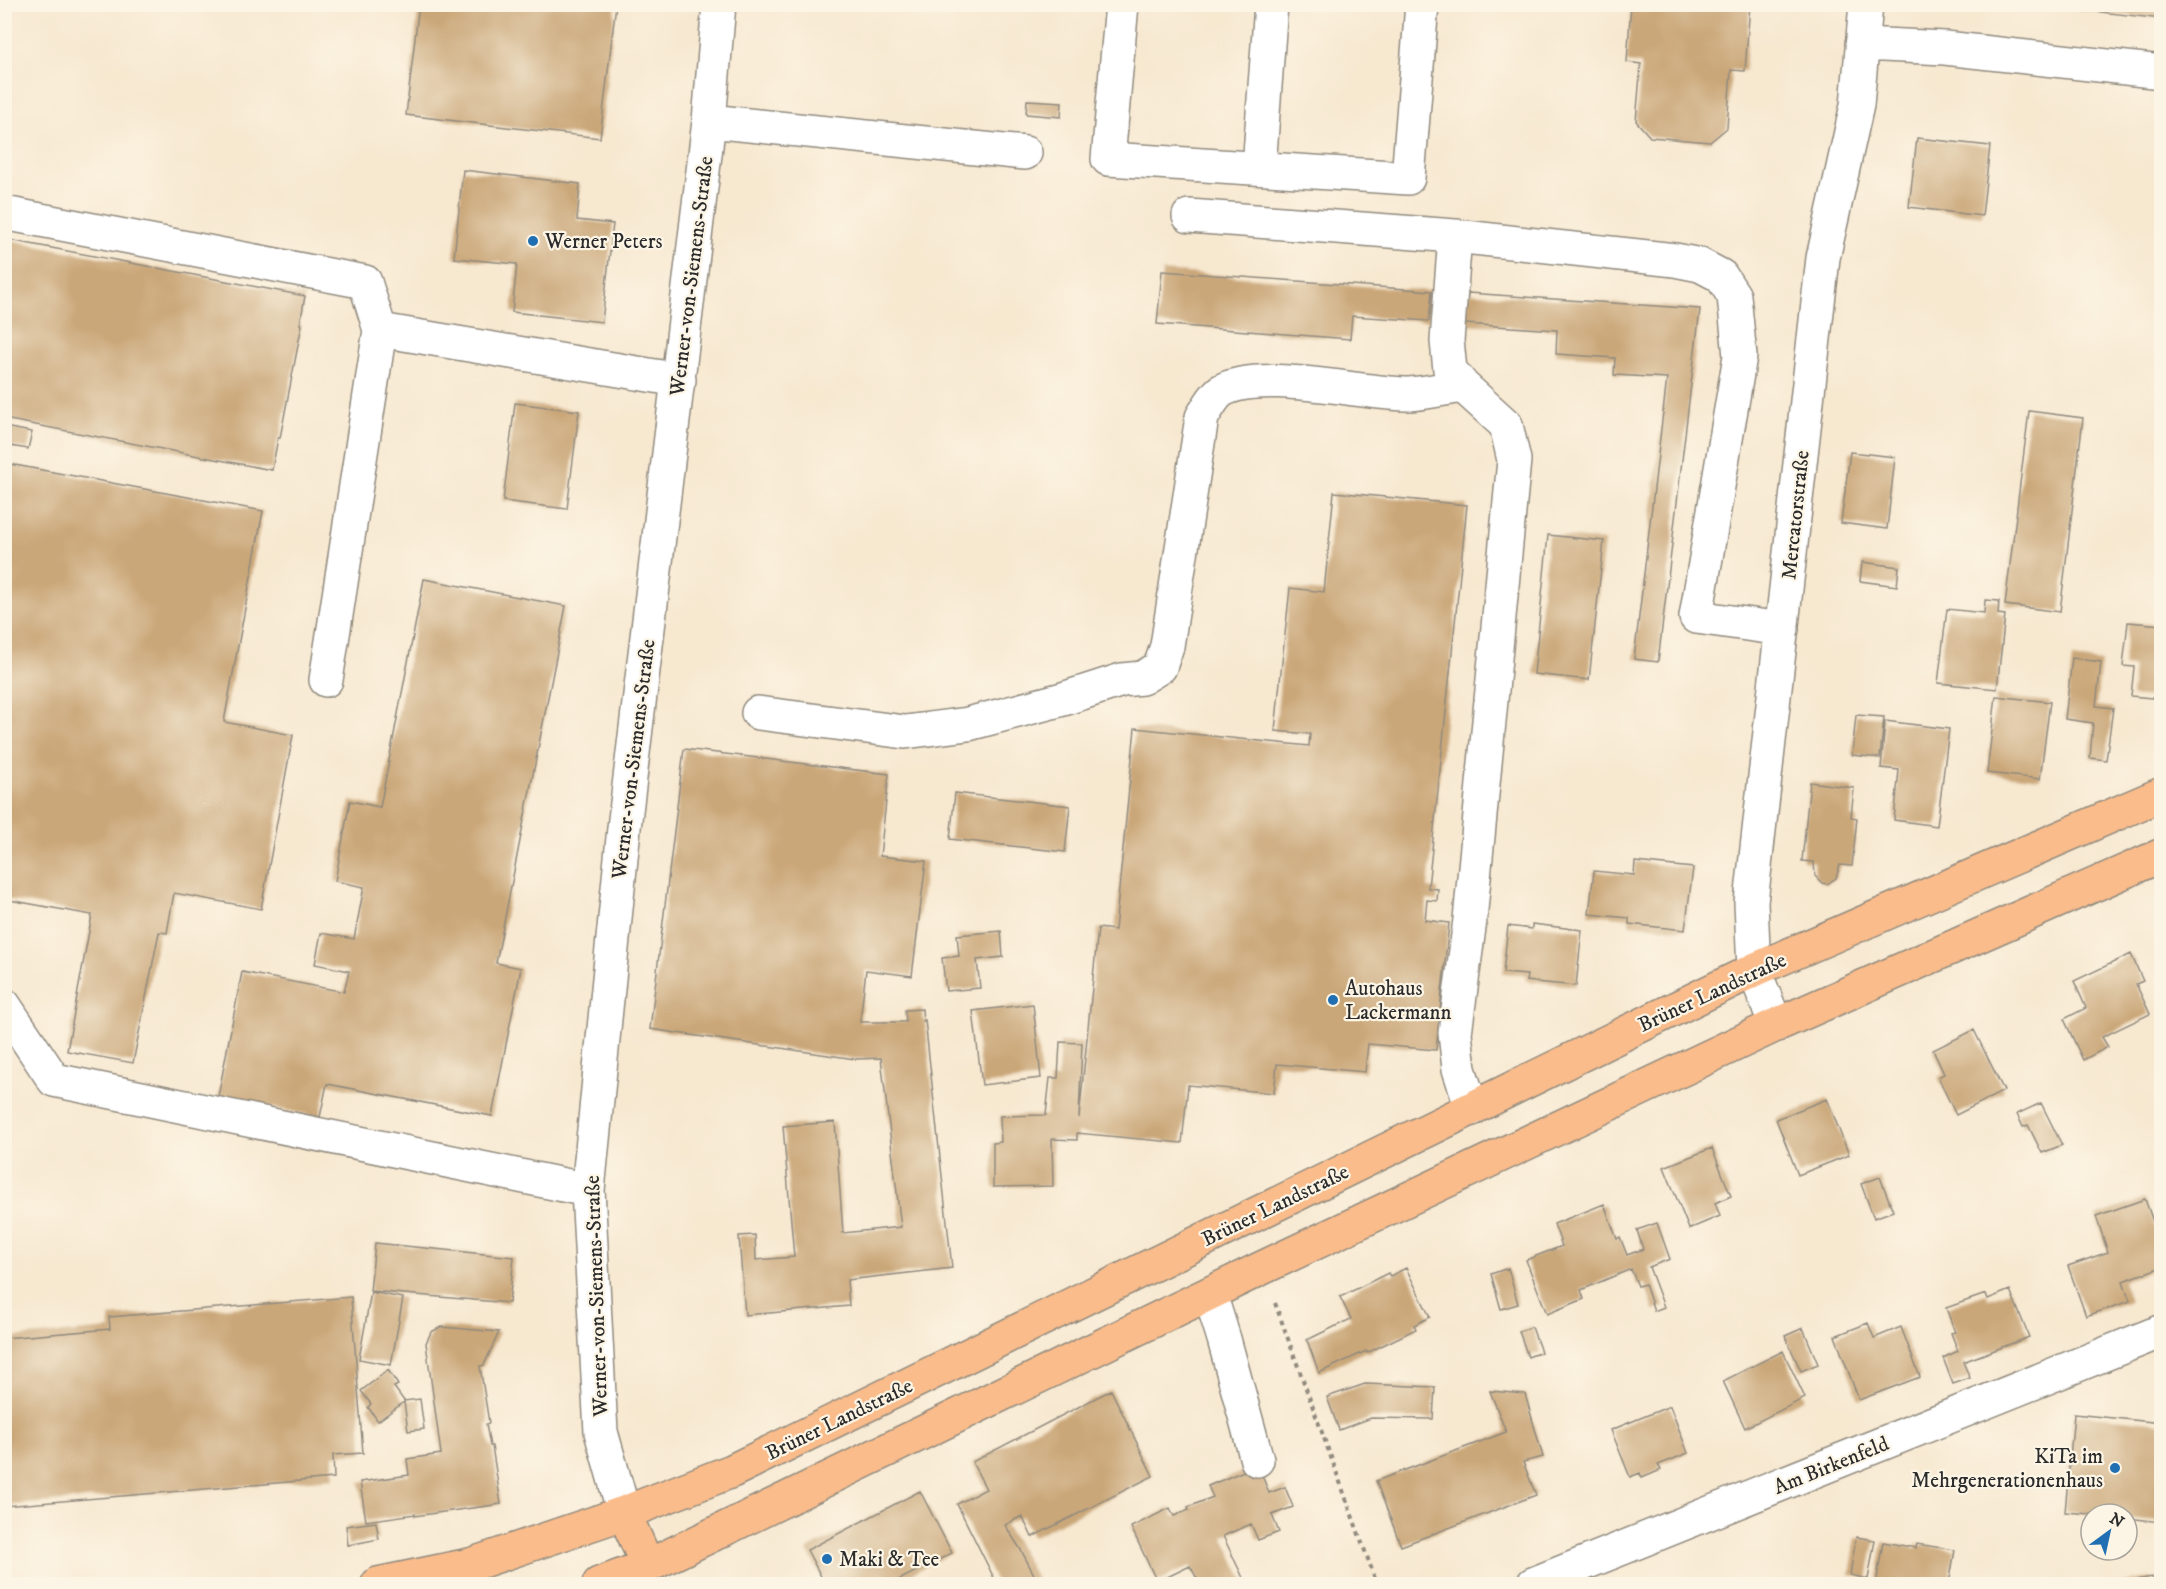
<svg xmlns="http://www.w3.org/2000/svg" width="2166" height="1589" viewBox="0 0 2166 1589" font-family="'IM FELL DW Pica',serif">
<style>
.building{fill:#caa779}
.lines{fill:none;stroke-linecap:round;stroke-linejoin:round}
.minor-casing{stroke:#918a7e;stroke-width:36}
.major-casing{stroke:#918a7e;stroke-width:36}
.path{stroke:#918a7e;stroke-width:4;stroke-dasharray:4.5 4.5;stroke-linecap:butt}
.minor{stroke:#fff;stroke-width:33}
.major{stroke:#fabc8b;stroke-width:33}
.poi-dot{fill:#1f6fb2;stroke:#fcf5e5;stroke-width:2}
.labels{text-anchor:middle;stroke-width:4.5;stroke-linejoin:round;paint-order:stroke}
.poi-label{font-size:21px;fill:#2b2b2b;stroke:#fcf5e5;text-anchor:start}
.street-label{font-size:21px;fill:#2b2b2b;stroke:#fcf5e5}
</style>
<rect width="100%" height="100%" fill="#fcf5e5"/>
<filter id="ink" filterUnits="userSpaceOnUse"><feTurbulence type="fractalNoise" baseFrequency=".0167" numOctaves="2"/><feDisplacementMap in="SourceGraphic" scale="12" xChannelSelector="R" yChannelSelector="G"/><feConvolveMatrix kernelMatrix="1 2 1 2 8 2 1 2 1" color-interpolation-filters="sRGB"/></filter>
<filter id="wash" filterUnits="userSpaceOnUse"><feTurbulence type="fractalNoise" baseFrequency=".008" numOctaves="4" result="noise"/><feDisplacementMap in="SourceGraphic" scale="24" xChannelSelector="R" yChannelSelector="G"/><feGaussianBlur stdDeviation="1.35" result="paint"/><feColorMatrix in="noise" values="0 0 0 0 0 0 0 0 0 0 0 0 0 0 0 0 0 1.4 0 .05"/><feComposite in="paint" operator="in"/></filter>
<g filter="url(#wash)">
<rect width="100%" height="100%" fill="#f7e8d0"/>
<g id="blocks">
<path class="building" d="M419,4H616L600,138L406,115Z
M1631,4H1750L1745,71L1731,70L1727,128L1710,142L1650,137L1636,121L1641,64L1627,62Z
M2048,4H2162V19L2047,6Z
M1027,100L1062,102L1061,117L1026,114Z
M1917,138L1990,146L1982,216L1909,207Z
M463,170L580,184L577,220L613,224L602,322L512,312L517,264L454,258Z
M4,239L305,296L300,324L302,325L280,438H278L272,470L4,419Z
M1162,271L1432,291L1429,321L1352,316L1350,339L1157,324Z
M1468,293L1700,309L1658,662L1634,659L1667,378L1614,375L1615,358L1556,354L1557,330L1465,324Z
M515,403L579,411L567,509L503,501Z
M2029,411L2083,418L2060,612L2005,605Z
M4,427L32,432L28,449L4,445Z
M1850,452L1895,457L1887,529L1841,523Z
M4,463L263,511L224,722L293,735L261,909L174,893L167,933L159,932L133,1063L67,1051L92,915L4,899Z
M1334,492L1467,505L1428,888L1438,889L1437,901L1427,900L1425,920L1449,923L1436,1050L1368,1044L1365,1072L1277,1064L1274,1093L1188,1085L1182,1143L1077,1133V1140L1052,1139L1053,1186L993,1187V1143L1001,1142L1000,1116L1046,1115L1050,1078H1058L1060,1042L1082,1043L1079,1118L1098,928L1115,930L1135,728L1309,746L1310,734L1275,731L1282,662L1290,588L1324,592Z
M1548,535L1604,541L1589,680L1534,674Z
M1862,562L1899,567L1897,586L1860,581Z
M424,579L566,606L496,963L521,968L492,1116L327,1084L320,1117L218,1097L242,972L344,992L349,971L315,964L321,933L354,939L364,887L335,881L350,801L380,807Z
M1985,600L1999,601L1998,614L2005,615L1997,689L1938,683L1947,609L1984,613Z
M2128,622L2162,625V699L2131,696L2134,667L2123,666Z
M2072,658L2101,662L2096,706L2113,708L2106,760L2090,758L2093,723L2065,719Z
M1996,696L2050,702L2040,779L1987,773Z
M1856,715L1884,717L1880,758L1852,755Z
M1885,721L1949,729L1937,826L1894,820L1899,770L1881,768Z
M684,749L889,774L880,856L926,861L912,976L866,970L860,1022H906L905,1010L922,1009L923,1021L925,1020L952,1268L847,1280L849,1306L745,1315L739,1236L755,1235L756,1260L794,1257L783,1126L835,1122L843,1233L901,1227L881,1058L855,1059L650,1029Z
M1810,782L1854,788L1851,817L1857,818L1852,866L1840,865L1836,878L1827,884L1822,883L1815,876L1814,862L1802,861Z
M955,793L1070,806L1065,852L950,839Z
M1635,862L1693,868L1685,930L1629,924V918L1589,914L1594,871L1634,875Z
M1532,924L1582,930L1576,986L1526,981L1527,975L1503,973L1508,926L1532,929Z
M1001,931L1003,957L977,960L980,988L946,991L942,958L959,956L957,935Z
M2131,954L2143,981L2136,984L2150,1014L2102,1037L2108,1047L2083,1060L2064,1019L2086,1008L2074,981Z
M1033,1004L1041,1078L982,1085L973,1011Z
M1974,1030L2004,1091L1956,1115L1938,1077L1944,1074L1933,1050Z
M1827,1099L1849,1155L1798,1175L1776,1119Z
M2041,1103L2062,1145L2042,1153L2028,1125L2023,1127L2017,1114Z
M1712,1148L1731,1196L1715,1203L1720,1216L1689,1229L1664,1167Z
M1880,1177L1893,1211L1874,1218L1861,1184Z
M2145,1199L2162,1247V1267L2123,1281L2130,1301L2086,1316L2068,1266L2108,1252L2096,1216Z
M1604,1204L1617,1239L1620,1237L1627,1255L1643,1249L1637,1230L1657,1223L1670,1259L1649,1267L1664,1307L1654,1311L1645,1284L1638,1286L1631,1269L1581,1290L1584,1299L1547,1314L1526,1260L1562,1246L1554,1224Z
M375,1243L514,1257L509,1303L370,1291Z
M1406,1268L1430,1317L1414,1325L1416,1329L1367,1353L1366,1351L1319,1373L1307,1340L1351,1319L1340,1297L1388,1273L1390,1276Z
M1508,1268L1518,1304L1501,1309L1491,1274Z
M2010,1290L2029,1337L1963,1362L1970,1378L1953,1384L1943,1358L1958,1351L1951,1333L1955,1332L1946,1308L1986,1294L1988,1299Z
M371,1292L403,1298L391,1365L359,1359Z
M351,1297L363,1453L333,1455L334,1478L4,1506V1338L110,1329L109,1317Z
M1868,1323L1874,1338L1901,1327L1920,1377L1859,1400L1835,1336Z
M441,1327L499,1332L484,1365L480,1366L489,1423L486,1424L490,1446H492L501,1504L415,1516V1514L366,1521L360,1482L409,1475L407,1459L441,1454L426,1343L431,1332Z
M1532,1327L1541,1352L1528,1357L1519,1331Z
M1803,1328L1818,1364L1801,1371L1785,1336Z
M1783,1351L1805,1398L1745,1428L1723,1381Z
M388,1370L398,1385L394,1387L404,1401L420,1399L424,1429L408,1431L404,1402L378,1421L368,1407L371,1404L361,1391Z
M1365,1384L1435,1387L1433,1419L1371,1418L1339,1430L1327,1397Z
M1111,1390L1153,1476L1032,1537L1022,1516L1005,1525L1021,1550L1039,1584H997L957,1504L986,1489L972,1462Z
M1490,1391L1525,1394L1543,1457L1523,1462L1536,1495L1401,1546L1376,1481L1506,1432Z
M1670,1406L1688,1453L1658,1465L1661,1470L1642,1478L1640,1473L1630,1477L1611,1430Z
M2074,1414L2162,1423V1522L2127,1518V1514H2091L2065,1512Z
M1258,1465L1269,1493L1285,1487L1293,1507L1272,1515L1279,1532L1258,1540L1251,1524L1223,1536L1246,1584H1194L1199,1582L1190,1566L1157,1582L1131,1527L1170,1508L1174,1516L1189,1510L1188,1507L1213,1497L1208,1486Z
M920,1491L952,1553L891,1584H825L807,1550Z
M376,1522L379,1539L348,1545L346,1526Z
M1856,1537L1875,1540L1868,1579L1850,1575Z
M1883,1542L1916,1548L1917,1544L1955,1550L1949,1584H1876Z
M2152,1577L2154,1584H2119V1583Z"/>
</g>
</g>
<g filter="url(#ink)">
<use href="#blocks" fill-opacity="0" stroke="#918a7e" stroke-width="1.5"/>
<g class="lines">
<g class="minor-casing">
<path id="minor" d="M1122,4L1108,159L1408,178L1422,4
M1862,44L1945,48L2162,72
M709,121L1025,153
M1259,168L1271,4
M4,213L365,282L380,330
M1189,216L1455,236
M326,680L380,330L679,380
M758,713L905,732L968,724L1063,699L1122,680L1142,678L1160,667L1167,646L1202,417C1207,409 1214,396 1221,391C1259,368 1362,394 1409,394C1427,393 1446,388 1463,386
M4,1005L54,1080L588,1190
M1776,1025L1754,970L1751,902L1823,258L1857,105L1866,4
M1472,1109L1459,1069L1455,1033L1470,920L1514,460L1506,425L1463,386L1450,370L1447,341L1455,236L1675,260L1700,265L1721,276L1734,296L1740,356L1696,617L1782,629
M1210,1294L1224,1339L1257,1460
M624,1513L601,1432L588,1190L624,828L709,121L719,4
M1533,1584L2162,1331"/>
</g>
<g class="major-casing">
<path id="major" d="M624,1513L648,1566
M378,1584L470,1565L624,1513L732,1471L1754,970L2162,794
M599,1584L648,1566L1262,1268L1776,1025L2162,855"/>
</g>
<path class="path" d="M1275,1303L1377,1584"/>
<use href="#minor" class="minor"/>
<use href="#major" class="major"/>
</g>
</g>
<g class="poi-dot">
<circle cx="533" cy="241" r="6"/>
<circle cx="1333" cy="1000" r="6"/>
<circle cx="2115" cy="1468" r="6"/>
<circle cx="827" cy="1559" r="6"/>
</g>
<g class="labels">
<g class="poi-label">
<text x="545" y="248">Werner Peters</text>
<text x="1345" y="995">Autohaus<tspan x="1345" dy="24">Lackermann</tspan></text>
<text x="2103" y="1463" text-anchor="end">KiTa im<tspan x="2103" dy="24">Mehrgenerationenhaus</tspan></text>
<text x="839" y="1566">Maki &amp; Tee</text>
</g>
<g class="street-label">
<text transform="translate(691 276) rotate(-83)" y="7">Werner-von-Siemens-Straße</text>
<text transform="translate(1795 515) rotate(-84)" y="7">Mercatorstraße</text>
<text transform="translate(633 759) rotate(-83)" y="7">Werner-von-Siemens-Straße</text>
<text transform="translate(1712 992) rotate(-25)" y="7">Brüner Landstraße</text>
<text transform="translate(1275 1205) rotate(-26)" y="7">Brüner Landstraße</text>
<text transform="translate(596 1296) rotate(-92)" y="7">Werner-von-Siemens-Straße</text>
<text transform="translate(839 1419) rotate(-26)" y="7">Brüner Landstraße</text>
<text transform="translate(1831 1465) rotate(-22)" y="7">Am Birkenfeld</text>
</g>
</g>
<rect width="2166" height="1589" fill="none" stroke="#fcf5e5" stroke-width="24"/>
<g transform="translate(2109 1532) rotate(33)"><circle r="28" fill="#fcf5e5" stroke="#a8a49b" stroke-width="1.5"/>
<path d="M0-4.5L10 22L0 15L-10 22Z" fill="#1f6fb2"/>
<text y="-9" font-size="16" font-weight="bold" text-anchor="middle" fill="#2b2b2b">N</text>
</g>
</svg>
